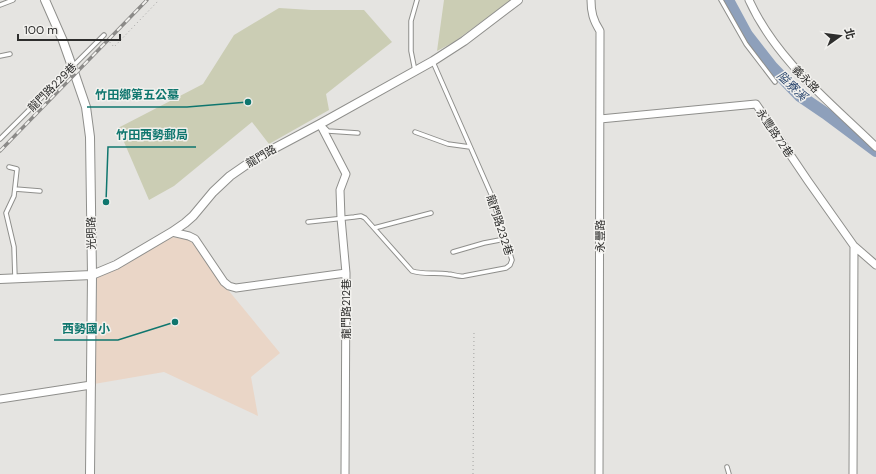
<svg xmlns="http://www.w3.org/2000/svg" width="876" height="474" viewBox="0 0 876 474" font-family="'DM Sans','Noto Sans TC',sans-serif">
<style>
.education{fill:#ead6c7}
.green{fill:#cbcdb4}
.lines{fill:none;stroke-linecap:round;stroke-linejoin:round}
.river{stroke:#8ea0bb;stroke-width:12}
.service-casing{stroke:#8f8f8c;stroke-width:5.5}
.minor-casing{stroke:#8f8f8c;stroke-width:9}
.tertiary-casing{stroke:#8f8f8c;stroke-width:10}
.path{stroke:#a3a3a1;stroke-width:1;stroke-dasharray:1 3;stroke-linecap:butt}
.service{stroke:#fff;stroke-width:3.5}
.minor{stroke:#fff;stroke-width:7}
.tertiary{stroke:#fff;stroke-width:8}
.rail-casing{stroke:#8b8a88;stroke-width:3.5}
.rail{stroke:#f2f1ee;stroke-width:2;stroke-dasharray:6;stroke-linecap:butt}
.labels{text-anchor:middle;stroke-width:3;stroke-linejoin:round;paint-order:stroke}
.street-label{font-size:11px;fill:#2e2e2d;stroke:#f2f1ee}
.water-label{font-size:12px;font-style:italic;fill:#2a466d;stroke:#f2f1ee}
.leader{fill:none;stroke:#0f766e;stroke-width:1.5}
.callout-dot{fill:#0f766e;stroke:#f2f1ee;stroke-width:1.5}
.callout-label{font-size:12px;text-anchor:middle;font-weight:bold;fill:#0f766e;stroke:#f2f1ee;stroke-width:3;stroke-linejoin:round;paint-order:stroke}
</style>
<rect width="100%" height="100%" fill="#e5e4e1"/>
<path class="education" d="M172,237L190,240L223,285L229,291L280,353L251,377L258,416L164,372L94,384L97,278Z"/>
<path class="green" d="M444,0H511L454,42L437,51Z
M279,8L311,10H364L392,42L326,94L329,110L269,144L252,122L174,186L149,200L118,128L203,84L234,35Z"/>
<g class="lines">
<path class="river" d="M728,0L747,35L772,67L800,96L825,113L876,151"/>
<g class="service-casing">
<path id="service" d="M721,0L746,44L775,82
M0,5L13,0
M0,56L10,54
M415,71L411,51V21L417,0
M324,127L328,131L358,133
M415,132L448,144L470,147
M0,139L104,35
M9,167L17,169L14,196L6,213L14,247L15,278
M15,189L40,191
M308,222L354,217L361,216L365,218L412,271C424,275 435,272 448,274C453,274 458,277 464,276L506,268L510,265L512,260L491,194L433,62
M374,228L431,213
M453,252L484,243L505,239
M727,467L729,474"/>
</g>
<g class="minor-casing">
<path id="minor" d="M591,0C591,12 593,20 600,31L599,474
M749,0C776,60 830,102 876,147
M600,119L756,104L808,181L854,246L876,265
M320,124L346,174L340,190L341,218L346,273L345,474
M172,232L189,236L195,239L224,282L229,286L236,288L346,273
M0,399L91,385
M853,474L854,246"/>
</g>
<g class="tertiary-casing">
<path id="tertiary" d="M45,0L63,41L74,72L86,107L90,137L92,275L90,474
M0,279L92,275L116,265L172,232L185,223L193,216L213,192L230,176L256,158L320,124L433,61L464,41L518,0"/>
</g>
<path class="path" d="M107,39L114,47L159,0
M473,474L474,331"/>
<use href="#service" class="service"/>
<use href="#minor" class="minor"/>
<use href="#tertiary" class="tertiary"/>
<g class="rail-casing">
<path id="rail" d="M0,151L147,0"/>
</g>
<use href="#rail" class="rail"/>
</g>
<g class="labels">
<g class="street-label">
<text transform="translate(806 79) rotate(45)" y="4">義永路</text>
<text transform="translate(52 87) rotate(-45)" y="4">龍門路229巷</text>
<text transform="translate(775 133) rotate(56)" y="4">永豐路72巷</text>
<text transform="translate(261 156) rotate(-30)" y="4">龍門路</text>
<text transform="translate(500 225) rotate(72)" y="4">龍門路232巷</text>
<text transform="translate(91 233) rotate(-91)" y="4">光明路</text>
<text transform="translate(600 236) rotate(-90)" y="4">永豐路</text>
<text transform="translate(346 309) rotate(-90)" y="4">龍門路212巷</text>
</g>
<g class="water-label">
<text transform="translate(792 86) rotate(44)" y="4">隘寮溪</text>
</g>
</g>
<path class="leader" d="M248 102L187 107H87M106 202L108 147H196M175 322L118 340H54"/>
<g class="callout-dot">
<circle cx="248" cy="102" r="4"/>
<circle cx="106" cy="202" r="4"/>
<circle cx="175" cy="322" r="4"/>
</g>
<g class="callout-label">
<text x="137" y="99">竹田鄉第五公墓</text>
<text x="152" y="139">竹田西勢郵局</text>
<text x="86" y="333">西勢國小</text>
</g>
<g transform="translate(840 36) rotate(76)" stroke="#f2f1ee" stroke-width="3" paint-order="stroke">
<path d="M0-3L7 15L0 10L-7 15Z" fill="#2e2e2d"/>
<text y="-6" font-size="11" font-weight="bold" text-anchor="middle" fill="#2e2e2d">北</text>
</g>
<path d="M18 34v6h102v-6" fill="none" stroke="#2e2e2d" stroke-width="2"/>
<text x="24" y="34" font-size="12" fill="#2e2e2d" stroke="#f2f1ee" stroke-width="3" paint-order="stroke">100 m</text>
</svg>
